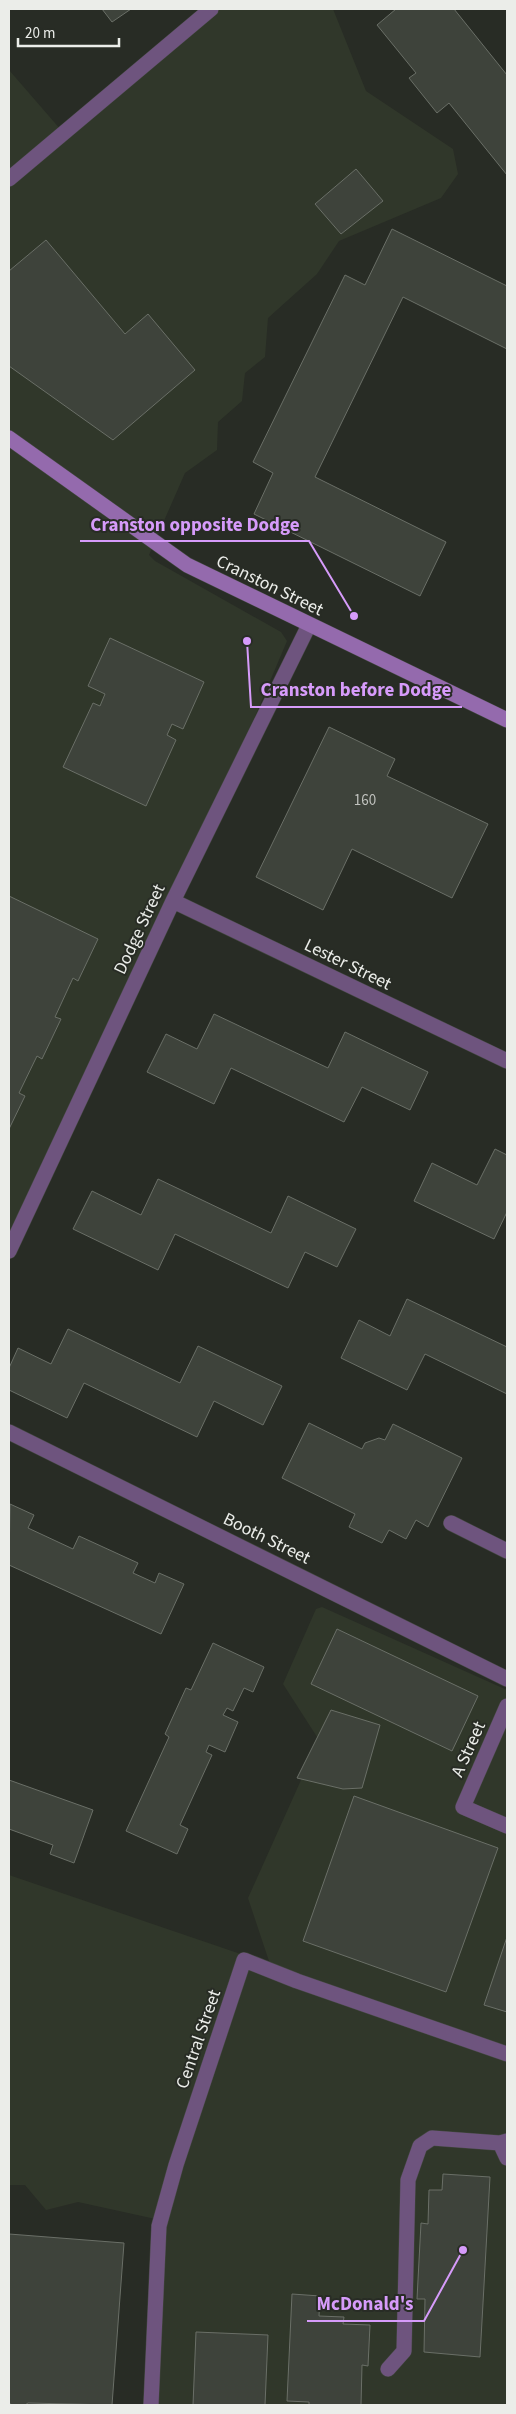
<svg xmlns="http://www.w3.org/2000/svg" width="516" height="2414" viewBox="0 0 516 2414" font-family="'Source Sans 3',sans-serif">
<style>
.built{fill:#30372a}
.building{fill:#3e433b;stroke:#6a6f67}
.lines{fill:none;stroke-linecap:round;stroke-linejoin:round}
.lane-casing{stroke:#434740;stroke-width:16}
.street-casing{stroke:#434740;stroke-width:16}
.secondary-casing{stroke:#434740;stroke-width:16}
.lane{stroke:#6e547e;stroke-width:15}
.street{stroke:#6e547e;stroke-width:15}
.secondary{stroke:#946aad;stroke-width:15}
.labels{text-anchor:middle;stroke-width:4;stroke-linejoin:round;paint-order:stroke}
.number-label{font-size:15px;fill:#c0c2be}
.street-label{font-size:18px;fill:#ebede9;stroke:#282c25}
.leader{fill:none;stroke:#d69bfa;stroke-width:2}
.callout-dot{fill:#d69bfa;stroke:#282c25;stroke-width:2}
.callout-label{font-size:19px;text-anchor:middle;font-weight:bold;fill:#d69bfa;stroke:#282c25;stroke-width:4;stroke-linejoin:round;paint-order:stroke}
</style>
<rect width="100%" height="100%" fill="#282c25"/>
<path class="built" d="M214,9H333L366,91L453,149L458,174L441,198L339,241L317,274L268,318L265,357L245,373L242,401L218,422L217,450L185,473L149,555L155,561L281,632L287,641L175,905L9,1244V70L61,130Z
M322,1607L507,1690V2405H147L160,2220L78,2202L46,2210L25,2185H9V1875L270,1964L248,1898L319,1740L283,1684L316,1609Z"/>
<path class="building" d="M102,9H131L112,22Z
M396,9H454L507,75V175L449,103L437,113L409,78L416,73L377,25Z
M356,169L383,201L341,234L315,204Z
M392,229L507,286V349L403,297L315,477L446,542L420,596L254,514L273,473L253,462L345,275L365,285Z
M46,240L125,334L148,314L195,370L113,440L9,366V271Z
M110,638L204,682L183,729L172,724L167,735L176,740L146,806L63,767L93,703L100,706L105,694L88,686Z
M329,727L395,759L387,776L488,824L452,898L352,849L323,910L256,877Z
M9,896L98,939L78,981L73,978L55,1017L61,1019L42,1059L37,1056L19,1093L25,1096L9,1129Z
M214,1014L328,1068L345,1032L428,1072L410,1110L362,1087L344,1122L231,1068L214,1104L147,1072L166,1034L197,1049Z
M495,1149L507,1155V1212L494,1239L414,1201L432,1163L477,1185Z
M158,1179L271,1233L288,1196L356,1229L337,1267L305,1252L288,1288L175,1234L158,1270L73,1229L92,1191L141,1215Z
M407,1299L507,1347V1394L425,1354L407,1390L341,1358L359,1320L390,1336Z
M68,1329L180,1383L198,1346L282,1386L263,1425L214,1401L197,1437L84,1383L67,1418L9,1390V1368L18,1348L51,1364Z
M309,1423L362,1449L365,1443L379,1438L385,1440L393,1424L462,1458L428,1527L416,1520L406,1539L389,1530L382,1543L349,1527L355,1514L282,1478Z
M10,1504L34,1515L28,1528L73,1549L79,1536L138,1563L133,1573L155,1583L159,1573L184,1584L161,1634L9,1565Z
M337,1629L478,1696L452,1751L311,1684Z
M213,1643L264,1667L253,1692L244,1688L233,1711L227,1708L223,1715L238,1722L225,1752L209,1745L206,1752L212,1755L180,1825L188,1829L177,1854L126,1831L169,1737L165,1734L186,1688L191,1690Z
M331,1710L380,1725L362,1788L343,1789L297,1778Z
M9,1780L93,1810L74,1863L50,1854L53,1845L9,1829Z
M354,1796L498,1848L446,1992L303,1941Z
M507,1937V2012L484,2005Z
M443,2174L490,2177L480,2357L424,2352L425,2299H417L421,2223L428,2224L429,2190H442Z
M9,2234L124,2243L112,2405L28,2403L25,2405H12L9,2403Z
M292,2294L320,2296L319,2316L344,2317L343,2324L370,2325L368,2366L362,2365L361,2405H309V2402L287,2401Z
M196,2332L268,2335L265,2405H193Z"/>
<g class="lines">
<g class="lane-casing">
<path id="lane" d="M451,1523L507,1551
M500,2143L507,2158
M388,2369L404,2351L408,2180L420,2146L432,2138L500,2143L507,2141"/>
</g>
<g class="street-casing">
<path id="street" d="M9,179L211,9
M173,901L507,1061
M9,1251L173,901L309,625
M9,1432L507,1679
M507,1706L463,1807L507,1826
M151,2405L159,2226L176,2165L244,1960L297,1981L507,2054"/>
</g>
<g class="secondary-casing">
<path id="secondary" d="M9,438L187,565L507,720"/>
</g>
<use href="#lane" class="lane"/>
<use href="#street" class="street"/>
<use href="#secondary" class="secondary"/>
</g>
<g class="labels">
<g class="number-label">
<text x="365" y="805">160</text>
</g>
<g class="street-label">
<text transform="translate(270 585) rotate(26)" y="6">Cranston Street</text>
<text transform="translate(139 929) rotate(-65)" y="6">Dodge Street</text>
<text transform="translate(348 964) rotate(26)" y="6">Lester Street</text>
<text transform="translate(267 1538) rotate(26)" y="6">Booth Street</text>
<text transform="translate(468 1749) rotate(-66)" y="6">A Street</text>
<text transform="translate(198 2039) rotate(-71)" y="6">Central Street</text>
</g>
</g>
<path class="leader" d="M354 616L309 541H80M247 641L251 707H462M463 2250L424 2321H307"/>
<g class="callout-dot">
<circle cx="354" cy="616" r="5"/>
<circle cx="247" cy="641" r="5"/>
<circle cx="463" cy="2250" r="5"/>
</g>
<g class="callout-label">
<text x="195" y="531">Cranston opposite Dodge</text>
<text x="356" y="696">Cranston before Dodge</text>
<text x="365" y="2310">McDonald's</text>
</g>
<rect width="516" height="2414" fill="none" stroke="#ebede9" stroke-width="20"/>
<path d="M18 38v8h101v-8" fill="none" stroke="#ebede9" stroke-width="2.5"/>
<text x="25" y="38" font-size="15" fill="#ebede9" stroke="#282c25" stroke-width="4" paint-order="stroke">20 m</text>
</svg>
